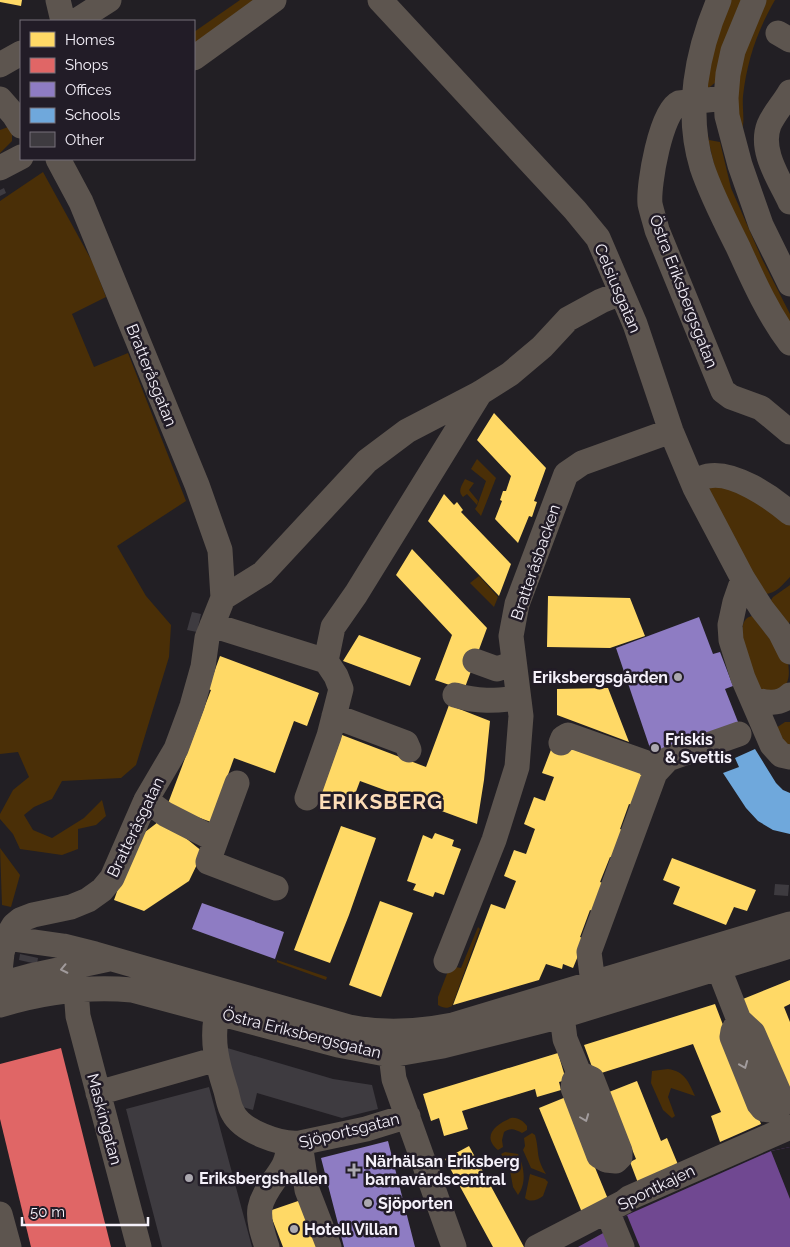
<svg xmlns="http://www.w3.org/2000/svg" width="790" height="1247" viewBox="0 0 790 1247" font-family="Raleway,sans-serif">
<style>
.green{fill:#4a2f07}
.water{fill:#704891}
.pier{fill:#221f24}
.homes{fill:#ffd966}
.shops{fill:#e06666}
.offices{fill:#8e7cc3}
.schools{fill:#6fa8dc}
.building{fill:#3e3b40}
.lines{fill:none;stroke-linecap:round;stroke-linejoin:round}
.minor{stroke:#5d554f;stroke-width:25}
.oneway{stroke:#a19b9c}
.poi-dot{fill:#aba8af;stroke:#221c27;stroke-width:2}
.labels{text-anchor:middle;stroke-width:5;stroke-linejoin:round;paint-order:stroke}
.street-label{font-size:16px;fill:#f5f1fa;stroke:#221c27}
.poi-label{font-size:16px;font-weight:bold;fill:#f5f1fa;stroke:#221c27;text-anchor:start}
.district-label{font-size:21px;font-weight:bold;letter-spacing:1px;fill:#fdddb8;stroke:#221c27}
</style>
<rect width="100%" height="100%" fill="#221f24"/>
<path class="green" d="M240,0H262L194,50V32Z
M730,0H745L716,82L706,90V74Z
M766,0H775C757,31 747,61 743,96C742,107 745,120 742,131L736,113L740,63Z
M704,121L709,140L720,142L731,188L762,259L790,314V328L718,182Z
M8,127H12V141L0,153V130Z
M43,172L93,263L106,297L72,314L94,367L128,353L186,501L117,546L146,596L171,625L169,657L136,765L121,778L62,781L52,799L34,807L24,815L33,830L52,838L84,818L102,800L106,816L96,825L78,829V849L62,855L20,849L13,834L0,819V814L13,790L29,777L18,752L0,754V201Z
M477,459L496,478L481,516L475,509L477,506L486,481L471,469Z
M465,479L474,483L469,490L478,501L477,505L467,494L463,497C457,491 462,485 465,479Z
M720,483L790,518V577C783,584 776,594 765,594L725,534L709,488Z
M479,576L498,597L494,607L470,583Z
M790,585V620L789,624L769,603L773,597Z
M752,616L788,662C790,677 789,683 779,694L762,693C755,680 728,620 752,616Z
M785,722H790V750L776,728Z
M0,848L20,875L11,907L2,905Z
M478,927L480,929L452,1006C447,1009 443,1008 438,1005V997L450,966L461,968Z
M277,960L327,977L326,980L282,964L277,962Z
M668,1069C684,1071 689,1082 695,1096L671,1088L668,1097L675,1116L672,1118L663,1110L651,1083L652,1071Z
M511,1118C518,1117 523,1121 527,1126V1130L522,1133C516,1130 511,1127 504,1132L502,1140L503,1147L498,1150C481,1136 496,1124 511,1118Z
M532,1133L535,1135C540,1153 535,1156 546,1174L531,1168L523,1150L525,1146L524,1138Z
M505,1152L518,1154C524,1166 527,1183 518,1195L513,1187L509,1165L501,1154Z
M530,1174L545,1179L548,1182L543,1196C538,1200 530,1203 525,1198Z"/>
<path class="water" d="M790,1147V1247H578L605,1232L627,1215L771,1151Z"/>
<path class="pier" d="M790,1147V1199L771,1151Z
M627,1215L640,1247H611L605,1232Z"/>
<path class="homes" d="M0,0H22L21,6L0,2Z
M494,413L546,468L534,501L537,502L532,517L529,516L518,543L495,519L502,501L500,500L503,491H506L511,476L477,440Z
M444,494L454,505L457,502L463,510L461,512L511,564L499,596L428,521Z
M412,549L487,628L464,690L435,680L452,635L396,575Z
M548,596L630,598L645,636L610,648L547,647Z
M359,635L421,658L410,686L343,661Z
M220,656L319,693L307,726L294,721L275,773L234,758L211,822L167,806L211,690L208,689Z
M608,688L629,742L557,715V689Z
M449,705L490,721L484,780L477,824L360,781L351,805L321,794L342,735L426,767Z
M554,742L656,778L645,809L629,804L620,829L635,835L625,862L610,857L600,882L616,888L605,916L590,910L580,937L585,939L573,968L563,964L562,969L546,964L539,980L453,1005L491,904L505,909L516,881L504,876L514,850L526,854L535,829L524,824L534,797L545,801L554,777L542,773Z
M162,819L203,852L189,881L144,911L114,900L136,839Z
M341,826L376,838L349,915L330,963L294,950Z
M435,833L454,840L452,846L461,849L444,895L435,892L433,897L413,890L416,884L407,881L423,835L432,839Z
M672,858L756,890L747,911L734,907L726,925L673,904L680,887L663,880Z
M380,901L413,913L381,997L349,985Z
M790,980V1004L784,1007L790,1022V1106L738,1001Z
M715,1004L761,1124L720,1142L711,1116L721,1112L693,1044L595,1075L584,1045Z
M558,1053L566,1080L559,1082L561,1090L537,1097L535,1089L462,1111L468,1129L444,1136L439,1118L431,1121L423,1094Z
M637,1081L661,1141L667,1138L679,1167L638,1183L630,1162L636,1159L609,1092Z
M566,1097L610,1204L583,1215L539,1108Z
M469,1146L524,1247H493L445,1159Z
M301,1200L319,1247H283L269,1211Z"/>
<path class="shops" d="M61,1048L111,1247H31L0,1119V1064Z"/>
<path class="offices" d="M699,617L713,654L720,652L733,686L725,689L738,722L652,754L616,648Z
M202,903L284,932L275,959L192,929Z
M388,1141L415,1247H344L321,1158Z"/>
<path class="schools" d="M755,749L776,783L783,790L790,793V834L773,830L758,821L746,808L723,773L739,767L735,758Z"/>
<path class="building" d="M4,188L6,193L0,196V190Z
M192,612L201,614L197,632L187,630Z
M775,884L789,885L788,896L774,895Z
M20,954L38,958L37,964L19,960Z
M224,1047L333,1079L372,1085L378,1109L342,1118L257,1093L253,1110L239,1106Z
M209,1087L252,1247H162L126,1109Z"/>
<g class="lines">
<path class="minor" d="M58,0L63,21
M380,0L575,210L598,238L635,324L671,431L695,488L743,579L762,609L780,632L790,652
M719,0C697,51 685,112 702,167C711,194 725,221 738,247C753,280 768,314 790,343
M754,0L733,51L728,74L726,98L727,116L740,165L761,225L790,284
M76,21L109,0
M778,33L790,40
M194,58L274,0
M0,65L21,53
M790,92C784,103 774,113 769,125C759,151 780,180 790,202
M726,98L679,103C661,111 648,185 650,204C652,213 655,222 657,230L723,391L731,397L761,408L790,432
M0,99L14,115L21,126
M0,168L21,157
M693,482C697,480 703,477 708,476C734,471 771,497 790,513
M743,579L735,602L730,625L731,640L743,678L772,745L781,755L790,757
M223,598L263,573L367,461L407,431L480,393L510,374L542,347L568,319L601,301L621,293
M212,625L326,661
M475,661L497,669L514,663
M455,695C477,702 496,701 518,698
M753,699C766,703 779,705 790,695
M334,716L406,743L409,750
M561,743L563,738L568,735L647,763L655,773
M307,798L329,736L341,689L336,676L326,661L333,627L356,594L480,393
M146,800L165,814L216,840L237,783
M216,840L208,862L276,888
M0,937L63,946L95,954L349,1027C384,1034 418,1032 453,1025L790,924
M446,961L494,840L517,767L521,716L511,636L517,604L566,474L582,463L671,431
M719,969L739,1020L753,1033L780,1095L782,1104C776,1111 771,1111 763,1109L759,1104L732,1037L733,1031L739,1020
M0,971L2,953L6,938L14,925L20,920L33,915L71,907L88,900L102,890L112,878L146,800L176,749L192,706L203,667L207,638L223,598L220,550L197,485L81,202L58,159
M1,984L30,976L109,959
M76,990L78,1016L139,1247
M599,997L593,983L589,952L655,773L668,759L739,734
M0,1005C43,992 88,986 132,990L338,1045L391,1055L443,1046L562,1016L790,946
M217,1012C211,1042 217,1063 226,1091C228,1098 229,1107 233,1113C242,1131 280,1145 300,1143L366,1129L408,1116
M562,1016L565,1039L579,1073L592,1079L620,1151V1157L616,1161L606,1160L599,1156L573,1088L574,1081L579,1073
M391,1055L394,1079L454,1247
M98,1093L217,1059
M300,1143L307,1190L329,1247
M607,1211L622,1247
M0,1214L9,1247
M267,1247C263,1235 258,1221 260,1208C263,1192 275,1181 283,1167C287,1160 288,1152 290,1144
M537,1247L624,1202L629,1198L790,1127"/>
</g>
<defs><path id="oneway-chevron" d="M-2-3.5L2.5 0L-2 3.5" fill="none" stroke-width="1.6" stroke-linecap="round" stroke-linejoin="round" transform="scale(1.25)"/></defs>
<g class="oneway">
<use href="#oneway-chevron" transform="translate(64 969) rotate(168)"/>
<use href="#oneway-chevron" transform="translate(744 1065) rotate(68)"/>
<use href="#oneway-chevron" transform="translate(585 1118) rotate(69)"/>
</g>
<g class="poi-dot">
<circle cx="678" cy="677" r="5"/>
<circle cx="655" cy="748" r="5"/>
<path d="M351.5 1162.5h5v5h5v5h-5v5h-5v-5h-5v-5h5z"/>
<circle cx="189" cy="1178" r="5"/>
<circle cx="368" cy="1203" r="5"/>
<circle cx="294" cy="1229" r="5"/>
</g>
<g class="labels">
<g class="street-label">
<text transform="translate(618 288) rotate(67)" y="6">Celsiusgatan</text>
<text transform="translate(684 291) rotate(69)" y="6">Östra Eriksbergsgatan</text>
<text transform="translate(152 375) rotate(68)" y="6">Bratteråsgatan</text>
<text transform="translate(535 562) rotate(-71)" y="6">Bratteråsbacken</text>
<text transform="translate(135 827) rotate(-64)" y="6">Bratteråsgatan</text>
<text transform="translate(302 1033) rotate(14)" y="6">Östra Eriksbergsgatan</text>
<text transform="translate(105 1119) rotate(75)" y="6">Maskingatan</text>
<text transform="translate(349 1130) rotate(-14)" y="6">Sjöportsgatan</text>
<text transform="translate(656 1187) rotate(-26)" y="6">Spontkajen</text>
</g>
<g class="poi-label">
<text x="668" y="683" text-anchor="end">Eriksbergsgården</text>
<text x="665" y="745">Friskis<tspan x="665" dy="18">&amp; Svettis</tspan></text>
<text x="365" y="1167">Närhälsan Eriksberg<tspan x="365" dy="18">barnavårdscentral</tspan></text>
<text x="199" y="1184">Eriksbergshallen</text>
<text x="378" y="1209">Sjöporten</text>
<text x="304" y="1235">Hotell Villan</text>
</g>
<g class="district-label">
<text x="381" y="809">ERIKSBERG</text>
</g>
</g>
<rect x="20" y="20" width="175" height="140" fill="#221c27" stroke="#76717b"/>
<rect x="30" y="32" width="25" height="15" fill="#ffd966" stroke="#76717b"/>
<text x="65" y="45" font-size="15" fill="#f5f1fa">Homes</text>
<rect x="30" y="58" width="25" height="15" fill="#e06666" stroke="#76717b"/>
<text x="65" y="70" font-size="15" fill="#f5f1fa">Shops</text>
<rect x="30" y="82" width="25" height="15" fill="#8e7cc3" stroke="#76717b"/>
<text x="65" y="95" font-size="15" fill="#f5f1fa">Offices</text>
<rect x="30" y="108" width="25" height="15" fill="#6fa8dc" stroke="#76717b"/>
<text x="65" y="120" font-size="15" fill="#f5f1fa">Schools</text>
<rect x="30" y="132" width="25" height="15" fill="#3e3b40" stroke="#76717b"/>
<text x="65" y="145" font-size="15" fill="#f5f1fa">Other</text>
<path d="M22 1217v8h126v-8" fill="none" stroke="#f5f1fa" stroke-width="2.5"/>
<text x="30" y="1217" font-size="15" fill="#f5f1fa" stroke="#221c27" stroke-width="4" paint-order="stroke">50 m</text>
</svg>
